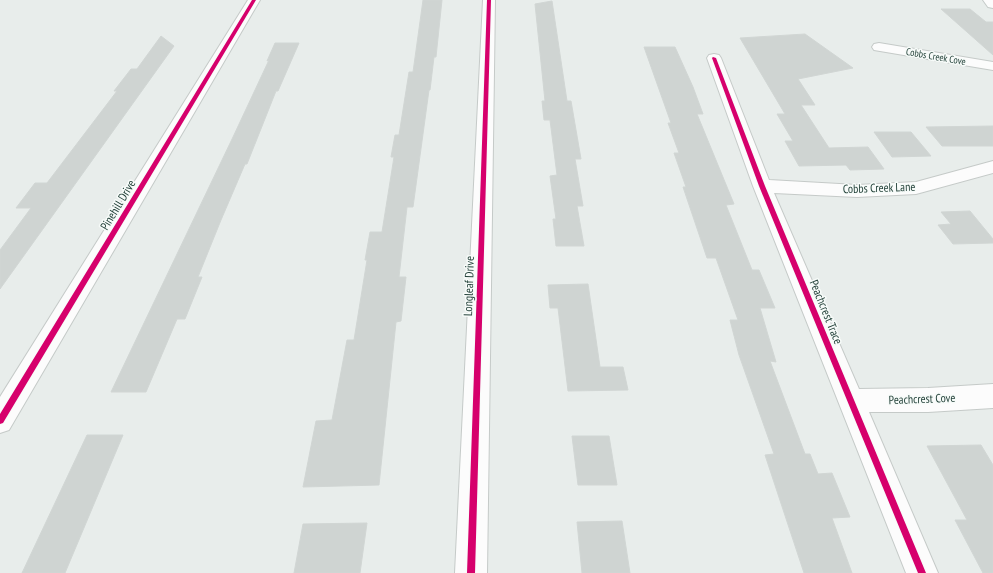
<svg xmlns="http://www.w3.org/2000/svg" width="993" height="573" viewBox="0 0 993 573" font-family="'PT Sans Narrow',sans-serif">
<style>
.building{fill:#cfd4d2;stroke:#d1d6d4}
.lines{fill:none;stroke-linecap:round;stroke-linejoin:round}
.minor-casing{stroke:#c5cac8;stroke-width:2}
.minor{fill:#fcfcfc;fill-rule:evenodd}
.cycleway-casing{stroke:#f7fbf9;stroke-width:2}
.cycleway{fill:#d6006c;fill-rule:evenodd}
.labels{text-anchor:middle;stroke-width:3;stroke-linejoin:round;paint-order:stroke}
.far-street-label{font-size:10px;fill:#24423a;stroke:#f7fbf9}
.street-label{font-size:12px;fill:#24423a;stroke:#f7fbf9}
</style>
<rect width="100%" height="100%" fill="#e8edeb"/>
<path class="building" d="M423,0H442L436,57H434L430,90H429L413,207H407L399,277H406L401,321L396,322L379,485L303,487L316,421L332,420L347,340H354L367,260H365L370,232H382L394,157H391L395,135H399L409,72H413Z
M552,1L567,101H571L581,159H575L583,206H577L584,246H556L553,219H556L550,176L557,175L550,120H544L542,101H545L535,4Z
M941,9H970L986,22H993V55Z
M805,34L853,68L798,79L815,105H801L829,148L868,147L884,169L850,170L846,165L799,166L785,141H793L777,114H785L740,38Z
M161,36L174,46L0,289V250L31,208H16L35,183H47L117,91H114L131,69H137Z
M275,43H299L278,91H276L247,164H245L221,220L198,277H202L185,319H177L146,392H111L233,137L269,60L267,61Z
M644,47H675L693,87L703,114H697L734,204L726,205L752,270H759L775,308H760L776,362L770,361L805,454H810L818,474L832,473L850,517L832,518L852,573H804L765,455L774,454L739,355L730,320H738L716,258H707L683,187H686L674,153H679L668,123H671Z
M993,126V146H942L926,127Z
M874,132H911L931,156L892,157Z
M970,211L993,239V243L953,244L938,225L951,224L941,212Z
M588,284L600,367H623L628,390L568,391L558,308H550L548,285Z
M87,435H123L65,573H22Z
M572,436H609L617,485H578Z
M981,445L993,465V573H983L955,520H967L927,446Z
M622,521L630,573H582L577,522Z
M367,523L360,573H294L303,524Z"/>
<g class="lines">
<g class="minor-casing">
<path id="minor" d="M248,0H260L9,430L0,433V397Z
M483,0H495L487,573H455Z
M983,0H993V8L988,7Z
M879,43L993,62V70L874,50L872,47L874,44Z
M714,54L719,55L721,58L769,180L857,185L916,182L993,161V173L916,194L857,197L774,193L859,389L928,388L993,384V408L928,412H869L938,573H906L753,186L707,58L709,55Z"/>
</g>
<use href="#minor" class="minor"/>
<g class="cycleway-casing">
<path id="cycleway" d="M252,0H256L3,423L0,424V414Z
M487,0H491L475,573H467Z
M713,57L716,58L765,186L926,573H918L759,186L712,58Z"/>
</g>
<use href="#cycleway" class="cycleway"/>
</g>
<g class="labels">
<g class="far-street-label">
<text transform="translate(936 56) rotate(10)" y="4">Cobbs Creek Cove</text>
</g>
<g class="street-label">
<text transform="translate(879 188) rotate(-2)" y="4">Cobbs Creek Lane</text>
<text transform="translate(118 205) rotate(-59)" y="4">Pinehill Drive</text>
<text transform="translate(469 286) rotate(-88)" y="4">Longleaf Drive</text>
<text transform="translate(826 312) rotate(68)" y="4">Peachcrest Trace</text>
<text transform="translate(922 399) rotate(-2)" y="4">Peachcrest Cove</text>
</g>
</g>
</svg>
